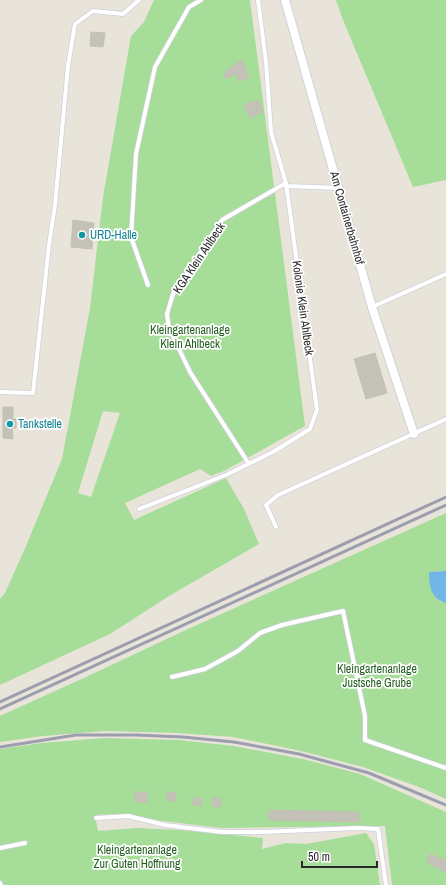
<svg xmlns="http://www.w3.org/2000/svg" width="446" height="885" viewBox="0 0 446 885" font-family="'Archivo Narrow',sans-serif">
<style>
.green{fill:#a6dd98;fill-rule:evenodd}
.water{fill:#71b6e6}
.building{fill:#c4c1b9;stroke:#c4c0b3}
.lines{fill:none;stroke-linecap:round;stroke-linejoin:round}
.lane-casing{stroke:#cfcfdf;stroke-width:5.5}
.street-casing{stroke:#cfcfdf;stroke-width:10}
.lane{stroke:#fff;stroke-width:4}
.street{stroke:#fff;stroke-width:8}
.rail{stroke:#9d9db0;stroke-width:3}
.culture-dot{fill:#0f9aa8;stroke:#fff;stroke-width:1.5}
.labels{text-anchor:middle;stroke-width:3.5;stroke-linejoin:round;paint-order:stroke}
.street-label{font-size:12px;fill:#272727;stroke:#fff}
.culture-label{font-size:12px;fill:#0d838f;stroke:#fff;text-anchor:start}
.park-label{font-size:12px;fill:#225e1d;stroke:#fff}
</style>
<rect width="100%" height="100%" fill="#e9e4d9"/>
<path class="green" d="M154,0H250L305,426L224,471L211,476L200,469L125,503L134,520L226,478L244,509L259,544L169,596L110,634L0,685V599L5,593L26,546L62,459L90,308L103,197L131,36L144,22ZM103,411L120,413L91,497L78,493Z
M336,0H446V180L413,187L343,20Z
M446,513V571L429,572L440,601L446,603V799L419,787L363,767L301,751L233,737L177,733L105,731L43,736L0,742V716L86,677L188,629Z
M105,738L179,740L234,746L303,759L360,774L446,812V885H392L385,826L221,828L155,820L122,814L95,815L98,831L137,828L179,830L263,838L262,849L286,843L306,844L366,833L374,844L380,885H0V749L41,743Z"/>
<path class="water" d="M446,571V603C431,599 429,586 429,572Z"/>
<path class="building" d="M91,32L105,33L103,47L90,46Z
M242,60L249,77L239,82L236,74L226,79L223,73Z
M258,100L263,112L250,118L244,105Z
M73,220L94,223L92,249L71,247Z
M375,353L387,393L366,399L354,359Z
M3,407H13V419H16V428H12L13,439L3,438Z
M135,792H147V802H135Z
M168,792L176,793L175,801L167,800Z
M194,797L201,798V806L193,805Z
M213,798L221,799L220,807L212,806Z
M269,810L359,812V822L269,820Z
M430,854L434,856V855L446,861V872L427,863Z"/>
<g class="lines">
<g class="lane-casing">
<path id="lane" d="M286,186L339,188
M148,285L131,237L136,154L155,67L189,7L201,0
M372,307L446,274
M0,392L33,393L49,245L55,205L68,66L75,24L93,11L123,14L139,0
M249,464L190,372L169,328L167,314L173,294L222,220L286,183
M139,509L226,475L273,452L310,429L317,410L286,183L271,132L266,62L258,0
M276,527L266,505L278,495L446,419
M172,677L205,669L238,651L260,633L282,625L343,611L365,716V740L446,768
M96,818L128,816L165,825L222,832H263L357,828L378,829L386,885
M0,848L25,843
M0,883L1,885"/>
</g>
<g class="street-casing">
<path id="street" d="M285,0L372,307L414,434"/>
</g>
<use href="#lane" class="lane"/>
<use href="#street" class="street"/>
<path class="rail" d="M0,702L446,497
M0,709L446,505
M0,747L76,735H136L183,737L234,742L299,754L369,773L446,805"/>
</g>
<g class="culture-dot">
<circle cx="82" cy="235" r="4"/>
<circle cx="10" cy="424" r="4"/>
</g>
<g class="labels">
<g class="street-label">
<text transform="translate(347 218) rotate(74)" y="4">Am Containerbahnhof</text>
<text transform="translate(199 258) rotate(-56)" y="4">KGA Klein Ahlbeck</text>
<text transform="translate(303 308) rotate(82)" y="4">Kolonie Klein Ahlbeck</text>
</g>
<g class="culture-label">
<text x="90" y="239">URD-Halle</text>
<text x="18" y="428">Tankstelle</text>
</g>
<g class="park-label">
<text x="190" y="334">Kleingartenanlage<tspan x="190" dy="14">Klein Ahlbeck</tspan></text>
<text x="377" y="673">Kleingartenanlage<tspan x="377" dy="14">Justsche Grube</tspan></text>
<text x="137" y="854">Kleingartenanlage<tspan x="137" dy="14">Zur Guten Hoffnung</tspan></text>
</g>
</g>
<path d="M302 861v6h75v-6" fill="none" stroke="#272727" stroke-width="2"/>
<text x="308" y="861" font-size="12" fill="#272727" stroke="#ffffff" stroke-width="3" paint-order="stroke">50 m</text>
</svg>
